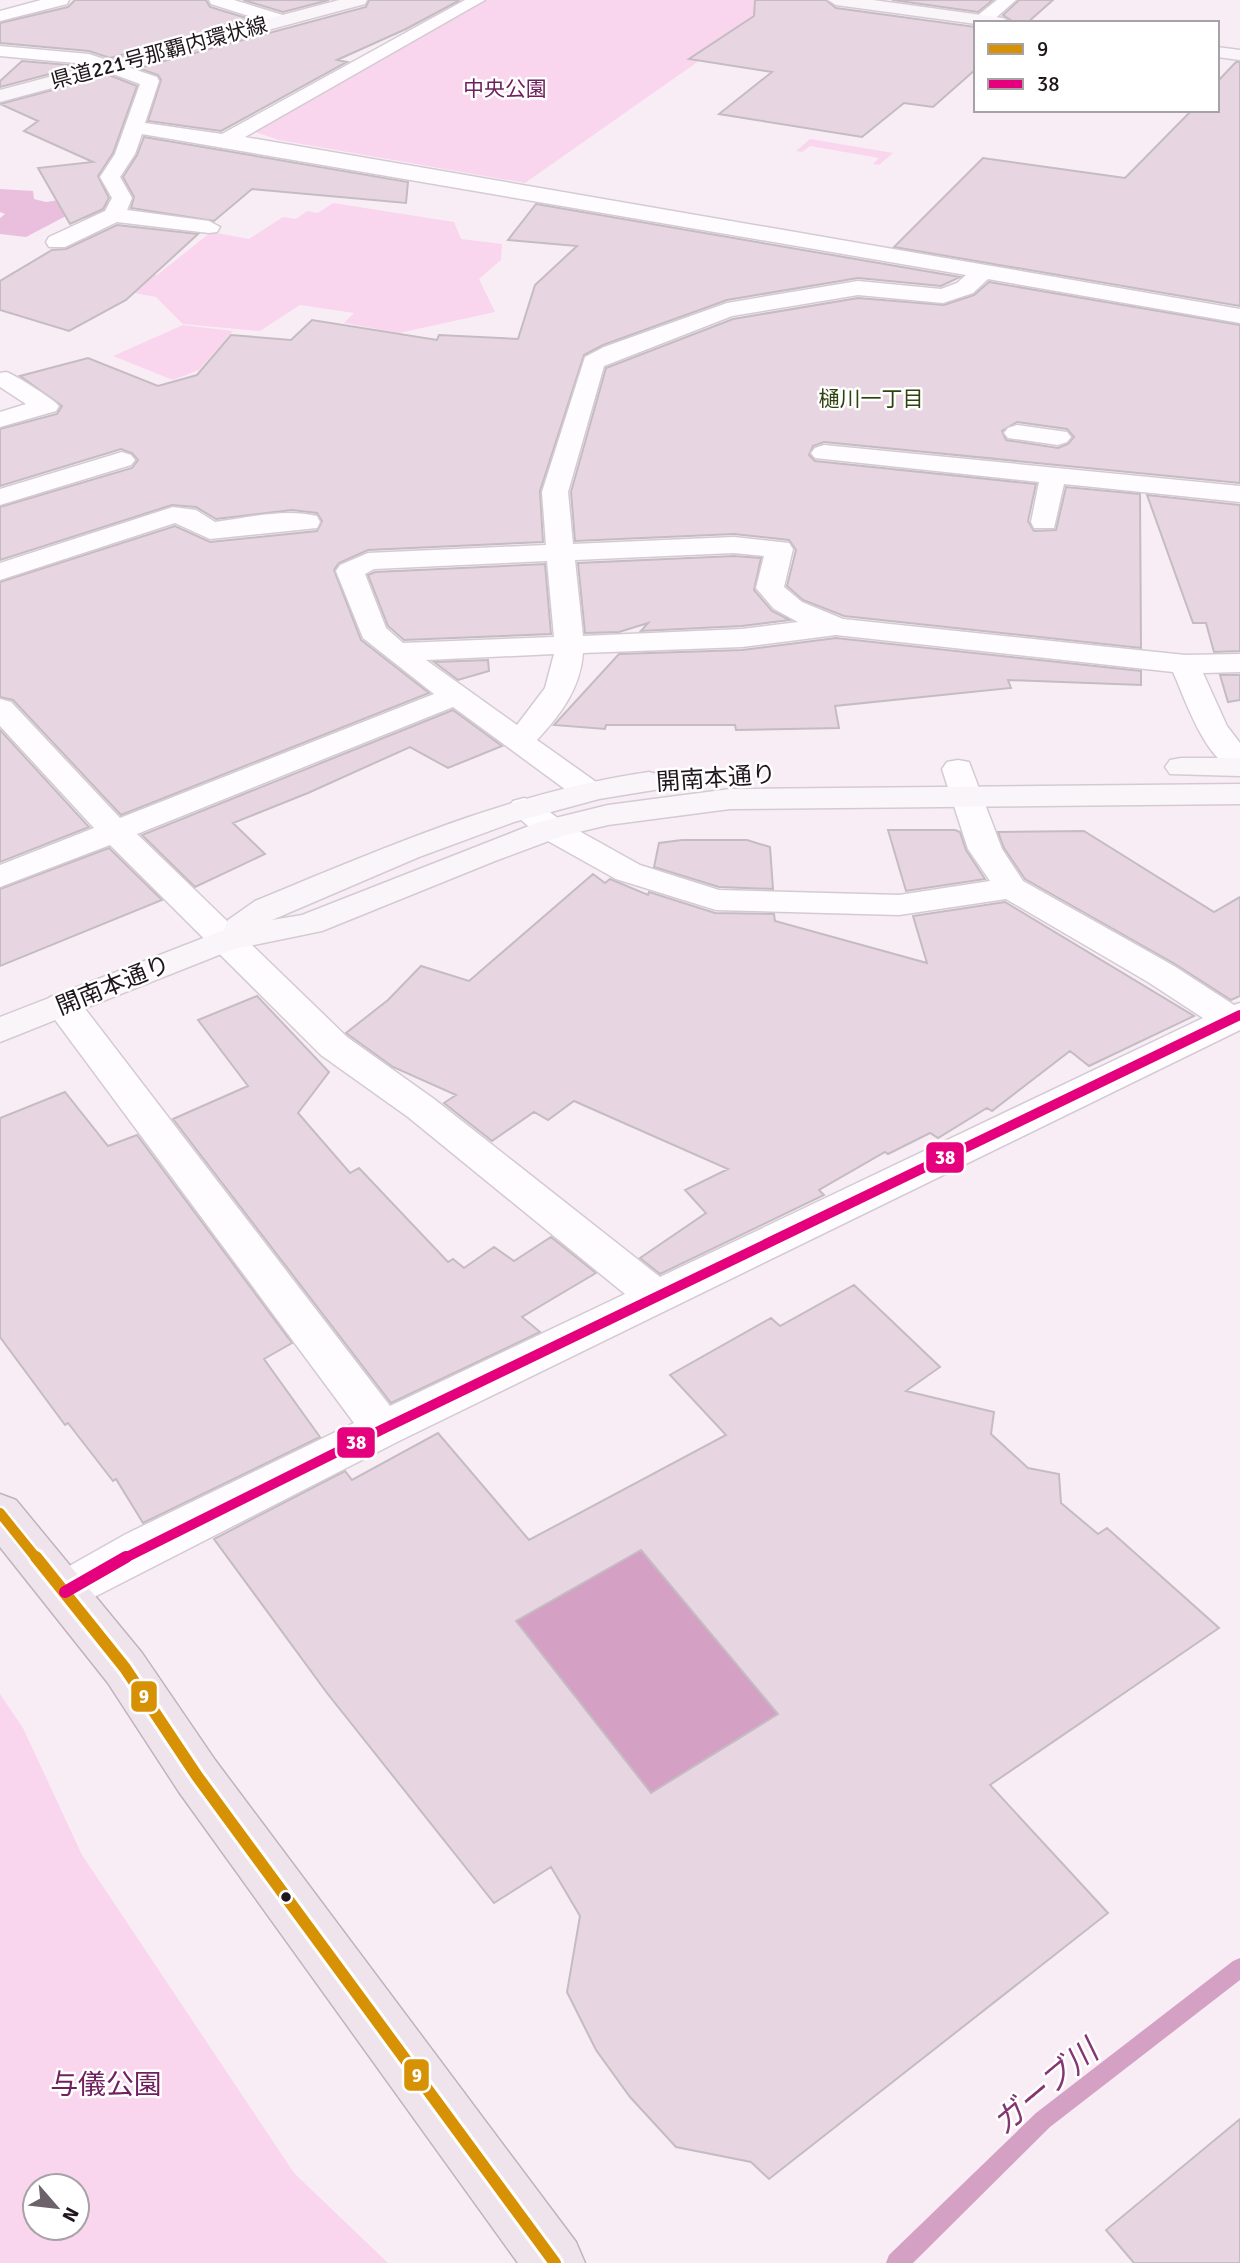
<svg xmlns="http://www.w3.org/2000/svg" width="1240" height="2263" viewBox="0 0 1240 2263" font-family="Signika,'Noto Sans JP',sans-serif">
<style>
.green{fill:#f9d6ee;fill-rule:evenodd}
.forest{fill:#eabfdd}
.water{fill:#d4a1c5}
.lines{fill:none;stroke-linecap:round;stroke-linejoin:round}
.stream{fill:#d4a1c5;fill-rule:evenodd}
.building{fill:#e7d5e2;stroke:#c5bcc2;stroke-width:2;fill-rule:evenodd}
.street-casing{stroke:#d4cbd2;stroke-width:3}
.secondary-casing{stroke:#d4cbd2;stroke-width:3}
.highway-casing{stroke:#c2b1bd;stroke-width:3}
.street{fill:#fefcfe;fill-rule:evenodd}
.secondary{fill:#faf5f8;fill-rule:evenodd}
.highway{fill:#f0e4ec;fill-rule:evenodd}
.bus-1-far1-casing{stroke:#fff;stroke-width:15}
.bus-1-casing{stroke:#fff;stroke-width:18}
.bus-2-far1-casing{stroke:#fff;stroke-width:15}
.bus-2-casing{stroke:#fff;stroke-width:18}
.bus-1-far1{stroke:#d79104;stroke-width:10}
.bus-1{stroke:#d79104;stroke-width:12}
.bus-2-far1{stroke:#e5007d;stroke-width:10}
.bus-2{stroke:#e5007d;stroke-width:12}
.bus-dot{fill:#20171d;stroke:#fff;stroke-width:2.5}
.labels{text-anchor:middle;stroke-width:5;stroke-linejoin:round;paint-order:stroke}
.far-street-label{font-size:21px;fill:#20171d;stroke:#fff}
.far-park-label{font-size:21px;fill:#6f205d;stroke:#fff}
.far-neighbourhood-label{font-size:21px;fill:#2e420e;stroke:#fff}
.street-label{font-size:24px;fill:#20171d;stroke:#fff}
.near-park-label{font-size:28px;fill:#6f205d;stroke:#fff}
.near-water-label{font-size:32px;font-style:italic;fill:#853571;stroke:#fff}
.line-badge{stroke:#fff;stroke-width:2.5}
.badge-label{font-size:19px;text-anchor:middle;font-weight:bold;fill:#fff}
</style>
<rect width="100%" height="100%" fill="#f8edf5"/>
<path class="green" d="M484,0H775L773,9L525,183L279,140L255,132Z
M810,139L893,153L879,165L873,164L879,158L810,146L802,152L796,151Z
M333,203L454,222L461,239L502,244L501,260L479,279L495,312L399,333L344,323L354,313L300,305L260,331L183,324L156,297L118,290L88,260L157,275L211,232L249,239L283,217L296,219L307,211L318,213Z
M183,325L233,331L199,370L173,380L113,356Z
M0,1694L23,1728L82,1855L294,2173L388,2263H0ZM35,2186H77V2228H35Z"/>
<path class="forest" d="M0,189L33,191L34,199L46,202L106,193L108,208L91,219L66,216L26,237L0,234V218L5,214L0,212Z"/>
<path class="water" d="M641,1550L778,1714L651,1793L516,1621Z"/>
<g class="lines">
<path class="stream" d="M1240,1958V1980L1050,2127L913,2263H886L889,2255L1036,2113L1233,1961Z"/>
</g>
<path class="building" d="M75,0H206L210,7L253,20L110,58L89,51L0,43V23L68,7Z
M243,0H329L283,12Z
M369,0H460L406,29L337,60L347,62L221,131L148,121L161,80L158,75L138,68L366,7Z
M755,0H826L836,8L976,27V69L933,107L904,103L862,137L719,114L772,72L689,59L754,16Z
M892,0H993L978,12Z
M1019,0H1053L1027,23H1015L1003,15Z
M22,61L80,66L0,87V81Z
M1236,62H1240V306L894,247L983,158L1125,178L1192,110H1217V82Z
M109,75L137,86L113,153L98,176L109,198L103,209L70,224L38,168L93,162L24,131L38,121L0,104Z
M144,137L408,182L406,203L252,189L214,221L131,208L134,197L123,177L137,155Z
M536,204L960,277L941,286L858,278L727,300L603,345L584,355L540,491L543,542L368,550L339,563L334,570L361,640L429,693L121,815L13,700L0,697V582L175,526L210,542L317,531L322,521L317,513L292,510L216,519L196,507L172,505L0,560V507L132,468L138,460L132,453L121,449L0,486V429L57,414L62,406L20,376L88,358L158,386L197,375L231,335L291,340L312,320L437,340L439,335L518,339L535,285L577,246L508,240Z
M117,225L198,234L126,300L69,331L0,310V281L52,250L66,249Z
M989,282L1240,325V483L824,442L813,446L809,455L815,461L1036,484L1028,521L1034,531L1056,530L1066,487L1140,494L1141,648L844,616L803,600L787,586L796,550L789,540L734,534L575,541L571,492L606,368L733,319L858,298L944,305L974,295ZM1017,422L1067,429L1074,437L1068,444L1058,448L1006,440L1002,431Z
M1147,495L1240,505V651L1214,652L1206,623H1193Z
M734,556L761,558L754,590L772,611L790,620L742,626L641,631L648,623L619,632L585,633L578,563Z
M545,564L551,634L404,640L388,626L368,575L375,572Z
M836,638L1141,671V685L1008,680L1011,688L835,706L839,728L736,730L735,725H606L605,729L554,725L619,654L742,650Z
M488,660L489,671L458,680L434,662Z
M1220,675H1240V700L1228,702Z
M453,710L502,746L448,768L410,747L308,793L233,823L265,854L195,887L142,835Z
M0,730L89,827L0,862Z
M888,830H955L960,832L966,850L985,879L906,891Z
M1084,831L1214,912L1240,897V996L1231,1000L1175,964L1025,879L1004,848L998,832Z
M682,840H747L770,847L773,889L719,887L654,867L659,843Z
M109,848L162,900L0,966V889Z
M593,874L605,883L610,879L648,895L649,892L715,913L774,914L775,921L927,963L913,916L1005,902L1194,1016L1089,1066L1070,1051L992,1111L987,1108L938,1138L930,1133L888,1154L885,1152L819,1190L824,1195L660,1274L640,1258L706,1213L685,1190L728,1169L574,1101L548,1120L534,1112L492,1141L444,1103L456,1095L393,1067L346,1033L388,1000L421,966L469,981Z
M257,996L329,1072L298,1113L350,1173L359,1168L448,1262L453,1259L464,1268L494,1247L514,1261L551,1237L596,1273L522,1317L540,1332L391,1403L173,1119L248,1086L198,1020Z
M65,1092L108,1146L137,1135L292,1343L264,1359L320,1437L143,1523L116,1479L113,1481L68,1423L65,1425L0,1337V1118Z
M854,1285L940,1367L906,1391L994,1412L991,1434L1028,1468L1059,1474L1061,1503L1098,1534L1107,1528L1219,1628L990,1785L1108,1913L769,2179L751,2162L676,2147L630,2097L596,2050L567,1992L580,1916L551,1867L494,1903L327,1693L214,1539L345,1471L352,1480L438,1433L529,1540L726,1435L670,1375L771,1318L780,1326ZM641,1550L778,1714L651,1793L516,1621Z
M1240,2119V2263H1134L1106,2230Z"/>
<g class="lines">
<g class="street-casing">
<path id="street" d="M41,0H69L67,4L0,21V11Z
M209,0H234L286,16L289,20L286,24H274L211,4Z
M465,0H485L245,137L1240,309V323L988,279L973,293L943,303L858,295L732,316L604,366L568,492L573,544L734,537L789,543L793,549L784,587L802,602L843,619L1185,655L1240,654V672L1203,673L1227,726L1240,743V772C1206,764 1186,701 1173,672L836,635L742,647L583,653C580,689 561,714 537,740L599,784L604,791L599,798L588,801L577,798L453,707L137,834L347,1037L434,1099L660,1277L1203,1018L1148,982L1006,899L899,915L716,910L616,879L539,836L508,808L513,801L524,798L535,801L563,822L640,865L719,890L899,895L990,881L968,849L942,769L947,762L958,760L969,762L1002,849L1023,881L1174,966L1234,1005L1240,1003V1030L399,1441L65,1612L48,1606L41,1592L48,1578L126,1534L354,1423L50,1013L45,1005L50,997L63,993L76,997L390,1406L625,1294L408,1117L321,1055L110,845L0,887V865L94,828L0,726V699L11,702L120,818L434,694L363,638L336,571L340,565L368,553L546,545L542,492L585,357L604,347L727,303L858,281L941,289L957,283L966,275L142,134L135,154L120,177L132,198L127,210L209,221L220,227L217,232L209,233L117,222L65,247H49L46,242L49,237L105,211L112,198L100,177L115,154L140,84L86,64L0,56V46L89,54L157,77L159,81L145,123L222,134ZM734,553L764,556L756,588L774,609L798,622L742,629L583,636L575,560ZM547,561L554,637L403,643L386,628L365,574L374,569ZM554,654L545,688L517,725L426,660Z
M997,0H1016L990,23H976L977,16Z
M6,372C12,373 55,400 59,406L56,411L0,427V412L26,404L0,387V373Z
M1017,425L1067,432L1071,437L1067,442L1058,445L1008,438L1004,433L1008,428Z
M824,445L1240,486V502L1064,484L1054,528H1034L1031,522L1039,482L815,458L811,453L815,448Z
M122,452L131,455L135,460L131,465L0,505V489Z
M173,507L196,510L215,522C247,518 284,508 317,516L320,522L317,528L210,539L175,523L0,580V563Z"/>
</g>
<g class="secondary-casing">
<path id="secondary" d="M339,0H367L365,4L0,102V90Z
M828,0H873L1003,18L1012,23L976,24L836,5Z
M1217,47L1240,50V60L1217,57Z
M1181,758H1240V776L1170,774L1165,767L1170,760Z
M649,772L660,775L665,782L660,789L599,799L514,822L419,857L272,920L302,915L539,822L608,805L730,789L1240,784V804L730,809L608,825L562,836L495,861L322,931L234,949L0,1042V1017L224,930L228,920L255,901C384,848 510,792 649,772Z"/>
</g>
<g class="highway-casing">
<path id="highway" d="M0,1494L16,1500L142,1653L215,1760L576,2242L585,2263H518L179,1792L108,1683L0,1547Z"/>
</g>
<use href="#street" class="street"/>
<use href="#secondary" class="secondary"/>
<use href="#highway" class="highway"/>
<g class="bus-1-far1-casing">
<path id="bus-1-far1" d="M0,1513L37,1559"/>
</g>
<g class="bus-1-casing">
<path id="bus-1" d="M36,1557L125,1668L197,1776L555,2263"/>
</g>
<g class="bus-2-far1-casing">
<path id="bus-2-far1" d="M123,1559L383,1429L1240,1015"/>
</g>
<g class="bus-2-casing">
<path id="bus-2" d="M65,1592L126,1557"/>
</g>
<use href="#bus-1-far1" class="bus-1-far1"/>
<use href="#bus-1" class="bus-1"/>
<use href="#bus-2-far1" class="bus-2-far1"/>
<use href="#bus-2" class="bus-2"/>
</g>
<circle class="bus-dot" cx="286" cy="1897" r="6"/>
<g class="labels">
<g class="far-street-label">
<text transform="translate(159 53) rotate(-15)" y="7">県道221号那覇内環状線</text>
</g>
<g class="far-park-label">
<text x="505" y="96">中央公園</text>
</g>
<g class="far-neighbourhood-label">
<text x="871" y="406">樋川一丁目</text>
</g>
<g class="street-label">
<text transform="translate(716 778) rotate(-4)" y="8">開南本通り</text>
<text transform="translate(113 985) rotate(-22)" y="8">開南本通り</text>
</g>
<g class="near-park-label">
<text x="106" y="2094">与儀公園</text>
</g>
<g class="near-water-label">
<text transform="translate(1045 2087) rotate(-40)" y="11">ガーブ川</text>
</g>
</g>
<g class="line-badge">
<rect x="925" y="1141" width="40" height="33" rx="7" fill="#e5007d"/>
<rect x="336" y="1426" width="40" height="33" rx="7" fill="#e5007d"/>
<rect x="130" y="1680" width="28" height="33" rx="7" fill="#d79104"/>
<rect x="403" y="2058" width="27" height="34" rx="7" fill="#d79104"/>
</g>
<g class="badge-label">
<text x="945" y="1164">38</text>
<text x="356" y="1449">38</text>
<text x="144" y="1703">9</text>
<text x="417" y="2082">9</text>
</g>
<rect x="974" y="21" width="245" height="91" fill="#ffffff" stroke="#a6a2a5" stroke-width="2"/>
<rect x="988" y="44" width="35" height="10" fill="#d79104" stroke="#a6a2a5" stroke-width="2"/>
<text x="1037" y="56" font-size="21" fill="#20171d">9</text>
<rect x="988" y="79" width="35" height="10" fill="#e5007d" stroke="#a6a2a5" stroke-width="2"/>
<text x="1037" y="91" font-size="21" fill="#20171d">38</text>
<g transform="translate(56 2207) rotate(118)"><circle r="33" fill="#ffffff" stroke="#a6a2a5" stroke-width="2"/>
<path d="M0-5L12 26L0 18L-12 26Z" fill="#6c6269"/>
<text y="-10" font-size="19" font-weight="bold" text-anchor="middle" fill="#20171d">N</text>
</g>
</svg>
